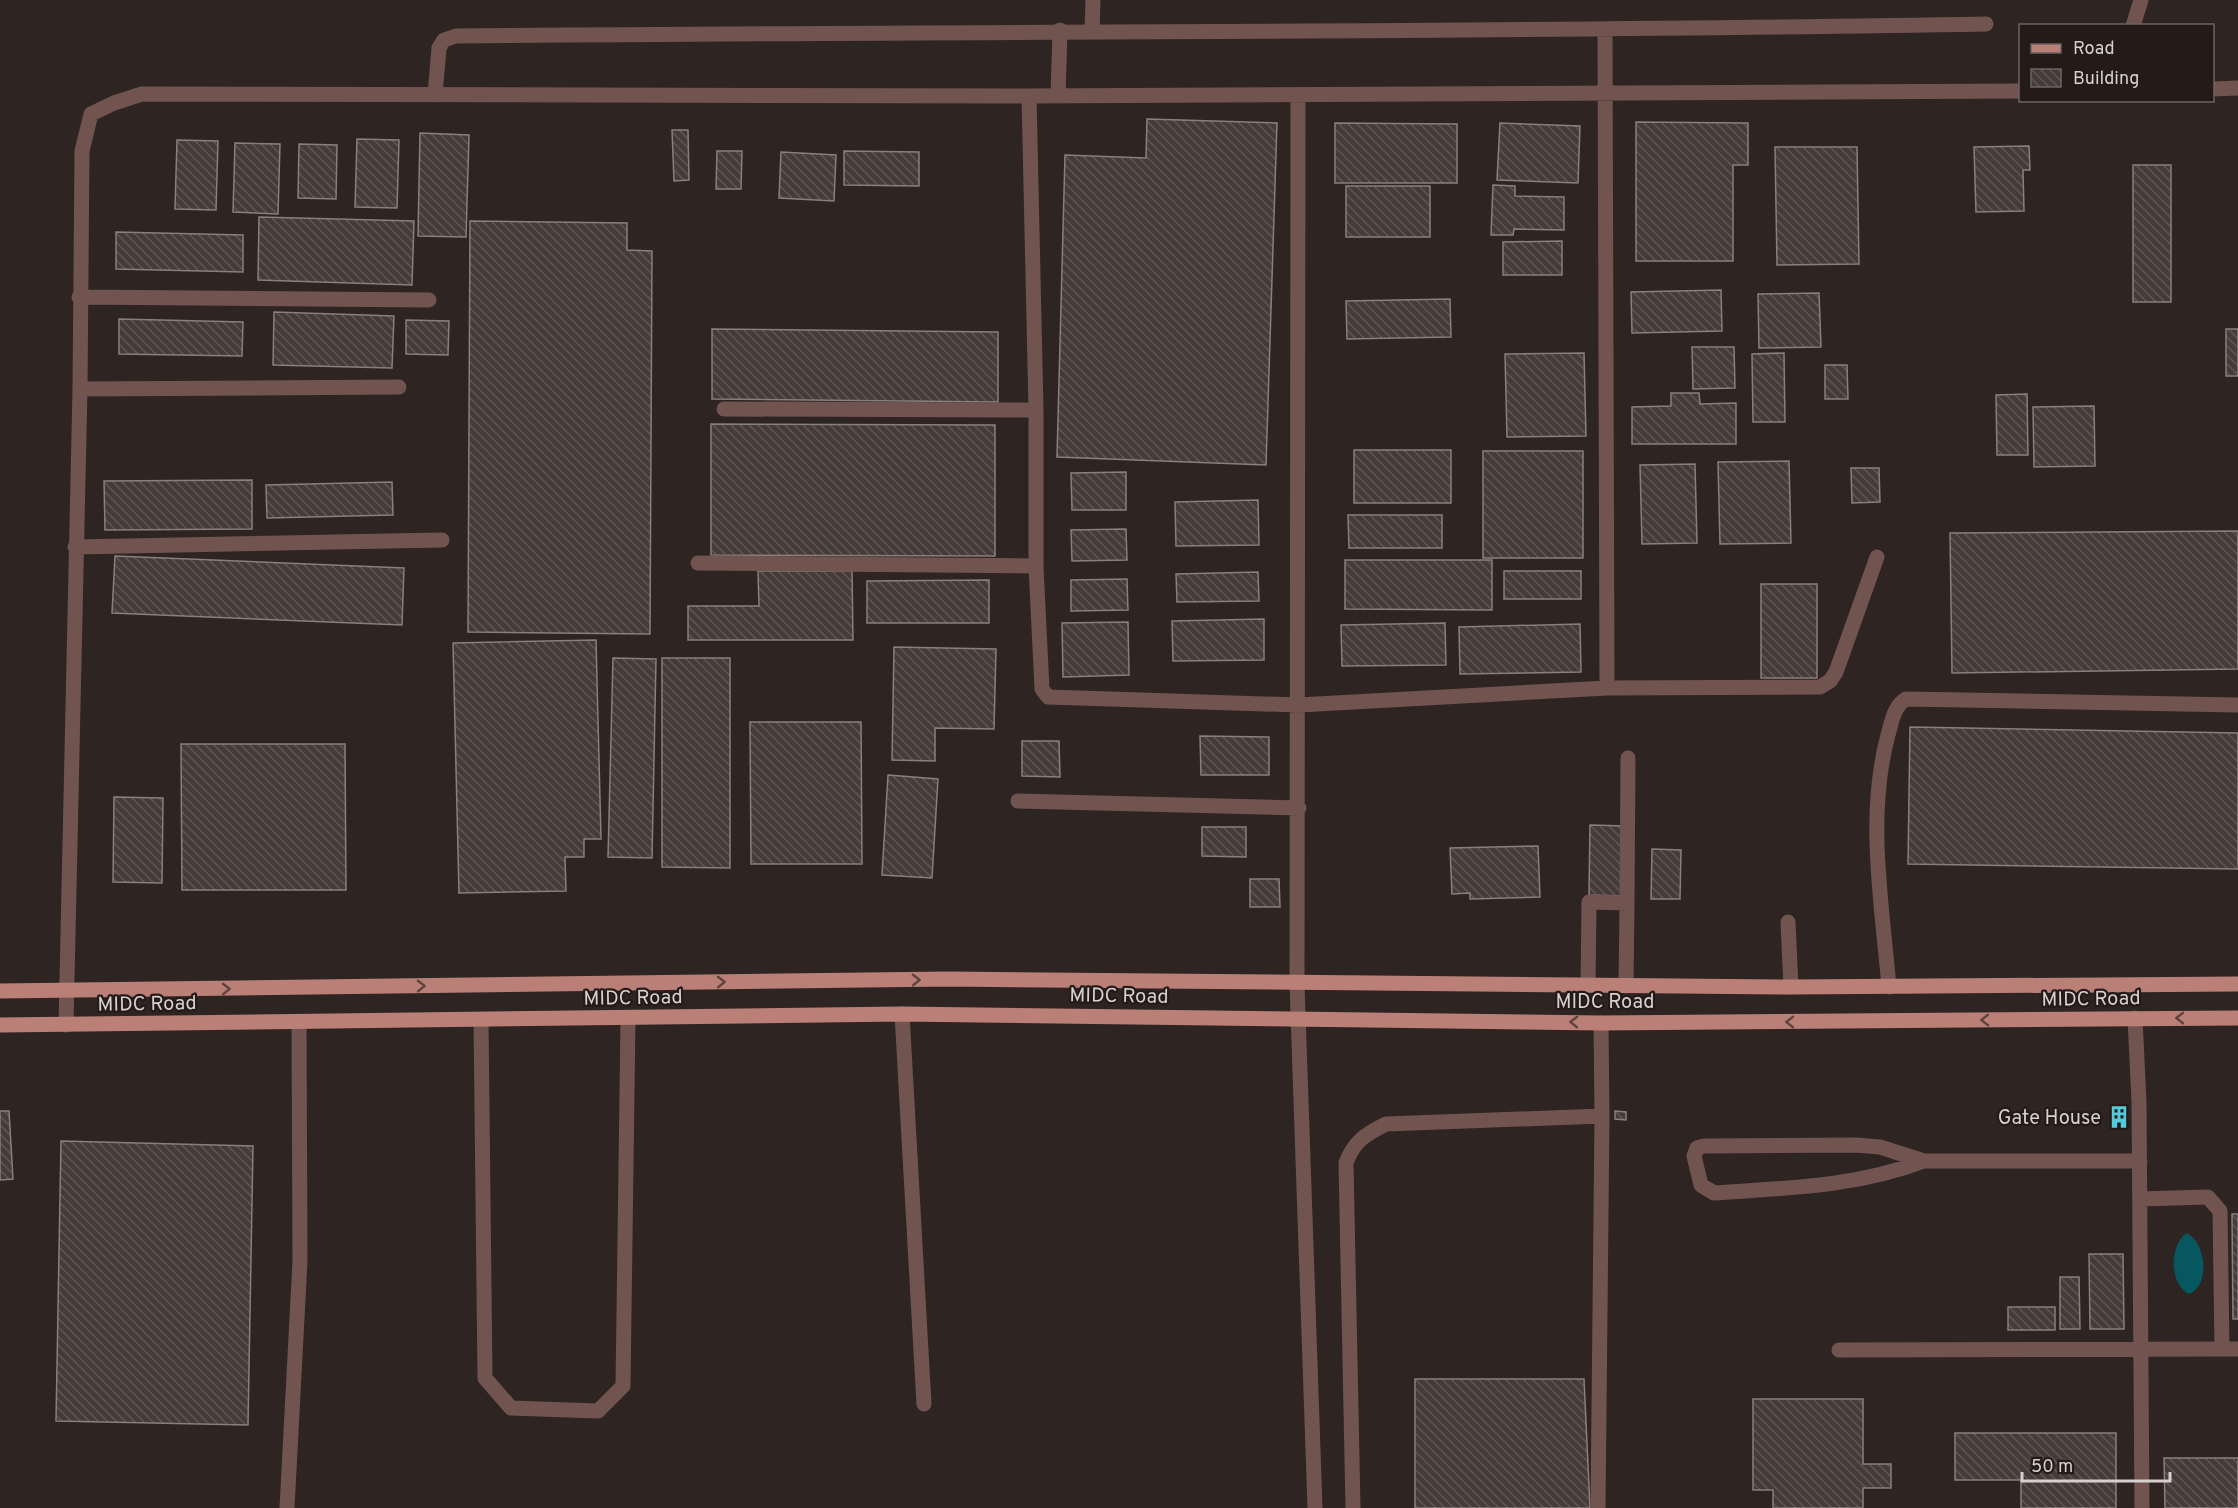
<svg xmlns="http://www.w3.org/2000/svg" width="2238" height="1508" viewBox="0 0 2238 1508" font-family="Overpass,sans-serif">
<style>
.water{fill:#06575f}
.building{fill:url(#building-back-hatch);stroke:#8b7f7d;stroke-width:1.5}
.lines{fill:none;stroke-linecap:round;stroke-linejoin:round}
.minor{stroke:#715450;stroke-width:15}
.major{stroke:#ba8078;stroke-width:15}
.oneway{stroke:#60433f}
.labels{text-anchor:middle;stroke-width:4.5;stroke-linejoin:round;paint-order:stroke}
.street-label{font-size:20px;fill:#d6d0cf;stroke:#241b19}
.poi-label{font-size:20px;fill:#d6d0cf;stroke:#241b19;text-anchor:end}
</style>
<defs>
<pattern id="building-back-hatch" width="6" height="6" patternUnits="userSpaceOnUse" patternTransform="scale(1.5)"><rect width="6" height="6" fill="#453b39"/><path d="M-1 5l2 2M0 0l6 6M5-1l2 2" fill="none" stroke="#5f5655"/></pattern>
</defs>
<rect width="100%" height="100%" fill="#2e2422"/>
<path class="water" d="M2186,1233C2206,1241 2211,1286 2189,1294C2169,1284 2169,1247 2186,1233Z"/>
<path class="building" d="M1147,119L1277,123L1266,465L1057,457L1065,155L1146,158Z
M1636,122L1748,123V165H1733V261H1636Z
M1335,123L1457,124V183H1335Z
M1500,123L1580,126L1578,183L1497,180Z
M672,130H688L689,180L674,181Z
M420,133L469,135L466,237L418,236Z
M357,139L399,140L397,208L355,207Z
M177,140L218,141L216,210L175,209Z
M235,143L280,144L278,214L233,212Z
M299,144L337,145L336,199L298,198Z
M2029,146L2030,170H2023L2024,211L1976,212L1974,147Z
M1775,147H1857L1859,264L1777,265Z
M717,151H742L741,189H716Z
M844,151L919,152V186L844,185Z
M781,152L836,155L834,201L779,198Z
M2133,165H2171V302H2133Z
M1493,185L1515,186V196L1564,197V230L1514,229L1513,235H1491Z
M1346,186H1430V237H1346Z
M259,217L414,221L412,285L258,280Z
M470,221L627,223V250L652,251L650,634L468,632Z
M116,232L243,235V272L116,269Z
M1562,241V275H1503V242Z
M1721,290L1722,331L1632,333L1631,292Z
M1819,293L1821,347L1759,348L1758,294Z
M1450,299L1451,337L1347,339L1346,301Z
M274,312L394,316L392,368L273,365Z
M119,319L243,322L242,356L119,354Z
M406,320L449,321L448,355L406,354Z
M712,329L998,332V402L712,399Z
M2226,329H2238V376H2226Z
M1692,347H1734L1735,388L1693,389Z
M1584,353L1586,436L1507,437L1505,354Z
M1784,353L1785,422H1753L1752,354Z
M1825,365H1847L1848,399H1825Z
M1671,393H1699L1700,404L1736,403V444H1632V407L1671,406Z
M2027,394L2028,455H1997L1996,395Z
M2094,406L2095,466L2034,467L2033,407Z
M711,424L995,425V556L711,555Z
M1354,450H1451V503H1354Z
M1483,451H1583V558H1483Z
M1789,461L1791,543L1720,544L1718,462Z
M1695,464L1697,543L1642,544L1640,465Z
M1851,468H1879L1880,502L1852,503Z
M1126,472V510H1072L1071,473Z
M252,480V529L105,530L104,481Z
M392,482L393,515L267,518L266,485Z
M1258,500L1259,545L1176,546L1175,502Z
M1348,515H1442V548H1349Z
M1126,529L1127,560L1072,561L1071,530Z
M2238,531V669L1952,673L1950,533Z
M115,556L404,568L402,625L112,613Z
M1345,560H1492V610L1345,609Z
M758,571H852L853,640H688V606H759Z
M1504,571H1581V599H1504Z
M1258,572L1259,601L1177,602L1176,574Z
M1127,579L1128,610L1071,611V580Z
M989,580V623H867V581Z
M1761,584H1817V678H1761Z
M1264,619V660L1173,661L1172,621Z
M1128,622L1129,675L1063,677L1062,623Z
M1445,623L1446,665L1342,666L1341,625Z
M1580,624L1581,672L1460,674L1459,627Z
M596,640L601,839H584V857H565L566,891L459,893L453,643Z
M894,647L996,649L994,729L935,728V761L892,760Z
M613,658L656,659L652,858L608,857Z
M662,658H730V868L662,867Z
M750,722H861L862,864H751Z
M1910,727L2238,733V869L1908,864Z
M1200,736L1269,737V775H1201Z
M1022,741H1059L1060,777L1022,776Z
M181,744H345L346,890H182Z
M888,775L938,779L932,878L882,875Z
M114,797L163,798L162,883L113,882Z
M1590,825L1625,826L1624,896L1589,895Z
M1202,827H1246V857L1202,856Z
M1538,846L1540,897L1470,899V893L1452,894L1450,848Z
M1652,849L1681,850L1680,899H1651Z
M1250,879H1279L1280,907H1250Z
M2111,1107H2126V1126H2112Z
M0,1111H9L13,1179L0,1180Z
M1615,1111L1626,1112V1120L1615,1119Z
M61,1141L253,1146L248,1425L56,1421Z
M2232,1214H2238V1319H2233Z
M2089,1254H2123L2124,1329H2090Z
M2060,1277H2079L2080,1329H2060Z
M2008,1307H2055V1330H2008Z
M1415,1379H1584L1590,1508H1415Z
M1753,1399H1863V1464H1891V1488H1863V1508H1773V1490H1753Z
M1955,1433H2116V1508H2021V1480H1955Z
M2164,1458H2238V1508H2165Z"/>
<g class="lines">
<path class="minor" d="M2133,26L2141,0
M1605,30L1607,688
M1092,31L1093,0
M2212,89L2238,88
M435,95L439,48L444,40L456,36C966,31 1476,33 1986,24
M1058,95L1060,30
M1298,95L1297,984L1315,1508
M1029,96L1036,410V566L1042,689L1048,697L1299,705L1607,688L1820,687L1830,681L1836,672L1877,557
M79,297L429,300
M80,389L399,387
M724,409L1036,410
M75,547L442,540
M698,563L1036,566
M1018,801L1299,808
M1627,903L1628,758
M1788,922L1791,987
M1588,986L1589,902L1627,903L1626,986
M1889,987C1882,904 1866,816 1888,735C1892,721 1894,706 1906,699L2238,705
M902,1014L924,1404
M2135,1018L2139,1102L2142,1508
M481,1020L485,1378L511,1408L598,1411L623,1386L628,1018
M66,1025L80,389L82,151L91,114L114,103L142,94L1029,96L2020,91
M1924,1161C1855,1187 1787,1188 1714,1193L1701,1185L1694,1156L1697,1148L1704,1146L1856,1145L1880,1147L1924,1161H2140
M2140,1199L2208,1197L2220,1211L2222,1349
M1839,1350L2238,1349
M287,1508L300,1261L299,1022
M1353,1508L1346,1163C1354,1141 1366,1134 1386,1124L1602,1116L1601,1023
M1598,1508L1602,1116"/>
<path class="major" d="M0,991L948,979L1791,987L2238,984
M0,1025L902,1014L1601,1023L2238,1018"/>
</g>
<defs><path id="oneway-chevron" d="M-2-3.5L2.5 0L-2 3.5" fill="none" stroke-width="1.6" stroke-linecap="round" stroke-linejoin="round" transform="scale(1.5)"/></defs>
<g class="oneway">
<use href="#oneway-chevron" transform="translate(916 980) rotate(-1)"/>
<use href="#oneway-chevron" transform="translate(721 982) rotate(-1)"/>
<use href="#oneway-chevron" transform="translate(421 986) rotate(-1)"/>
<use href="#oneway-chevron" transform="translate(226 989) rotate(-1)"/>
<use href="#oneway-chevron" transform="translate(2180 1018) rotate(180)"/>
<use href="#oneway-chevron" transform="translate(1985 1020) rotate(179)"/>
<use href="#oneway-chevron" transform="translate(1574 1022) rotate(-179)"/>
<use href="#oneway-chevron" transform="translate(1790 1022) rotate(180)"/>
</g>
<defs>
<g id="building-bare" transform="scale(1.8)"><path d="M-4-6H4V6H1V3H-1V6H-4ZM-2.5-4.3h1.7v1.8h-1.7ZM.8-4.3h1.7v1.8H.8ZM-2.5-1h1.7V.8h-1.7ZM.8-1h1.7V.8H.8Z" fill="#52cbda" stroke="#241b19" stroke-width="2.5" paint-order="stroke"/></g>
</defs>
<g fill-rule="evenodd">
<use href="#building-bare" x="2119" y="1117"/>
</g>
<g class="labels">
<g class="street-label">
<text transform="translate(1119 995) rotate(1)" y="7">MIDC Road</text>
<text transform="translate(633 997) rotate(-1)" y="7">MIDC Road</text>
<text transform="translate(2091 998) rotate(-1)" y="7">MIDC Road</text>
<text x="1605" y="1008">MIDC Road</text>
<text transform="translate(147 1003) rotate(-1)" y="7">MIDC Road</text>
</g>
<g class="poi-label">
<text x="2101" y="1124">Gate House</text>
</g>
</g>
<rect x="2019" y="24" width="195" height="78" fill="#241b19" stroke="#6b6362" stroke-width="1.5"/>
<rect x="2031" y="44" width="30" height="9" fill="#ba8078" stroke="#6b6362" stroke-width="1.5"/>
<text x="2073" y="54" font-size="18" fill="#d6d0cf">Road</text>
<rect x="2031" y="69" width="30" height="18" fill="url(#building-back-hatch)" stroke="#6b6362" stroke-width="1.5"/>
<text x="2073" y="84" font-size="18" fill="#d6d0cf">Building</text>
<path d="M2022 1472v9h148v-9" fill="none" stroke="#d6d0cf" stroke-width="3"/>
<text x="2031" y="1472" font-size="18" fill="#d6d0cf" stroke="#241b19" stroke-width="4.5" paint-order="stroke">50 m</text>
</svg>
